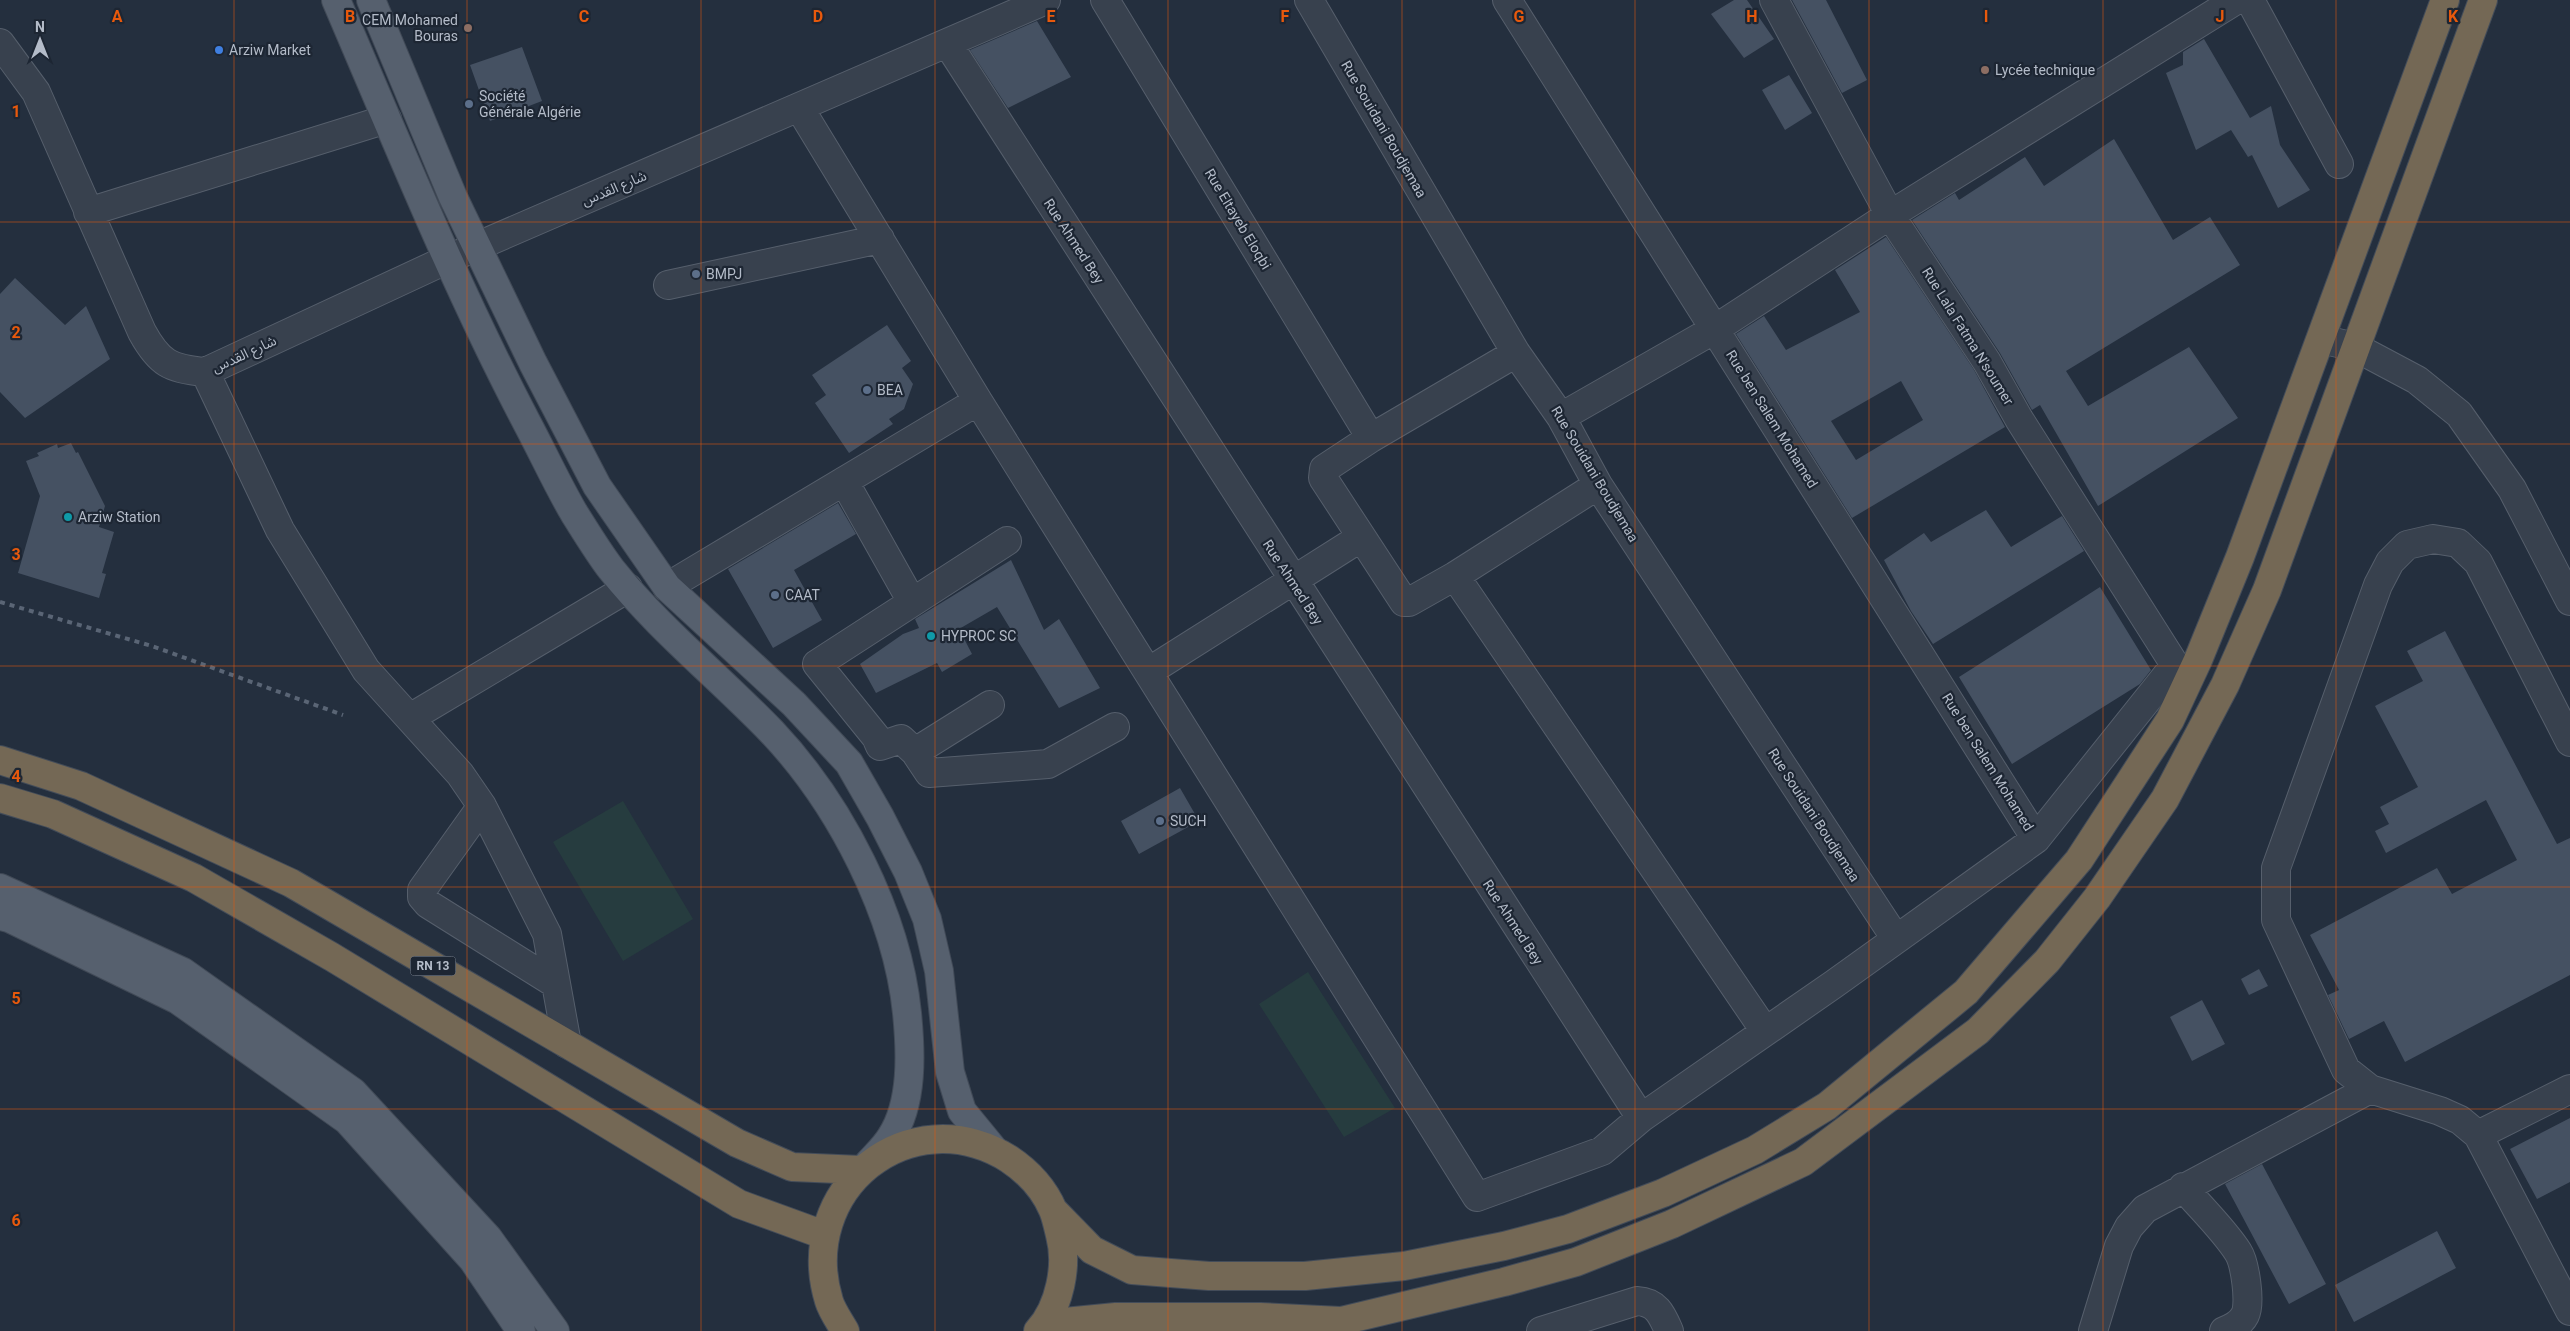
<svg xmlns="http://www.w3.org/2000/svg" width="2570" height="1331" viewBox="0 0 2570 1331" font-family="Roboto,'Noto Sans Arabic',sans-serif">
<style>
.green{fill:#263c3f}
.building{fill:#455162;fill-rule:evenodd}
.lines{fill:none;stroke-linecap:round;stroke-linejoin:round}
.minor-casing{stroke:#565f6c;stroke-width:30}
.major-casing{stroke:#414a57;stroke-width:30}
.highway-casing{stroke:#434c59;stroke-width:30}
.minor{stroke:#38414e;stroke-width:28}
.major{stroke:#56606e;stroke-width:28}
.highway{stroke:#746855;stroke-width:28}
.rail{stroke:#5a6575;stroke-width:4;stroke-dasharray:5 5;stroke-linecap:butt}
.grid{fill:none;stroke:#e8590c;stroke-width:1;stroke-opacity:0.55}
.education-dot{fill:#8d6e63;stroke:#1d2633;stroke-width:2}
.shop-dot{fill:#3f7fe0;stroke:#1d2633;stroke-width:2}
.service-dot{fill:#5c6f8a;stroke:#1d2633;stroke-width:2}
.culture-dot{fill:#0f9aa8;stroke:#1d2633;stroke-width:2}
.labels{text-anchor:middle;stroke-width:4.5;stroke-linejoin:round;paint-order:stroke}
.shield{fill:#1d2633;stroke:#878f9c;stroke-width:1}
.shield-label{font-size:12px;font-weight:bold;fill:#b4bcc9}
.poi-label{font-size:14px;fill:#b4bcc9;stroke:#1d2633;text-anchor:start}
.street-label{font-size:14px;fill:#b4bcc9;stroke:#1d2633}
.grid-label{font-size:16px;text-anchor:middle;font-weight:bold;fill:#e8590c;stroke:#1d2633;stroke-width:4.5;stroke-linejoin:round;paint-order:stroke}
</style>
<rect width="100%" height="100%" fill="#242f3e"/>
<path class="green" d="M623,801L693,919L623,961L553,842Z
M1308,972L1395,1108L1344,1137L1259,1004Z"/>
<path class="building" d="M1734,0H1747L1774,39L1744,58L1711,14Z
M1792,0H1826L1867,80L1842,93Z
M1037,21L1071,77L1008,108L970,50Z
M2204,39L2250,118L2271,106L2280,145L2310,190L2278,208L2252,155L2248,157L2231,130L2196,150L2166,73L2183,65V52Z
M522,47L542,101L490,121L470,65Z
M1789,75L1812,113L1785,130L1762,90Z
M2114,139L2173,240L2210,217L2240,265L2066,371L2088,406L2189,347L2238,418L2098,506L2040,405L2032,410L2000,353L1912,220L1955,193L1959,200L2025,157L2044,186Z
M1886,237L1974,370L2005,427L1852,518L1736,334L1764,316L1786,350L1860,312L1835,270ZM1901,381L1923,420L1856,460L1831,421Z
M15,278L65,325L86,306L110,359L25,418L0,392V294Z
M887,325L911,361L902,368L913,384L904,409L889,419L893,424L849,453L815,403L826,395L812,375Z
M71,443L76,453L78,452L105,506L99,527L114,532L102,573L106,574L99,598L18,573L40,496L26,461L39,456L37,453L57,444L58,448Z
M838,503L856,534L794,570L822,620L773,648L728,569Z
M1986,510L2011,547L2062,516L2084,551L1933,644L1911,611L1884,560L1924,533L1931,542Z
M1011,560L1044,630L1059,619L1100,688L1059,708L997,607L959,629L972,654L942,672L937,663L876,693L860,664L903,634L919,628L915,619Z
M2100,587L2151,670L2140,684L2012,764L1959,677Z
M2445,631L2557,844L2570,838V975L2405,1062L2384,1021L2349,1039L2328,995L2339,990L2310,935L2437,868L2452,894L2517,860L2486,800L2386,853L2375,831L2389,824L2380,807L2418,787L2375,706L2423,681L2407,651Z
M1180,788L1199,821L1139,854L1121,821Z
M2259,969L2268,986L2249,995L2241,979Z
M2202,1000L2225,1044L2192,1061L2170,1017Z
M2570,1118V1182L2537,1199L2510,1149Z
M2262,1164L2326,1284L2289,1304L2225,1184Z
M2437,1231L2456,1268L2354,1322L2335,1285Z"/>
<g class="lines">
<g class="minor-casing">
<path id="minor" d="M1105,0L1371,438
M1309,0L1516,353L1561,417L1598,485L1896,939
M1507,0L2036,839
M2250,0L2339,164
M0,43L36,92L142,332C159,363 170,369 205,372L448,259L1046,0
M948,44L1641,1118
M799,107L978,401L1477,1197L1602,1151L1641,1118L1834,984L2036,839L2175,665L2019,419L1987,362L1890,215L1774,0
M88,212L387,119
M668,285L880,239
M2321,339L2355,347L2417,380L2459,414L2512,489L2570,601
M1516,353L1371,438L1324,469L1323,478L1404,602H1409L1455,576L1598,485
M205,372L280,530L366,670L460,774L482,806L547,934L567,1044
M1561,417L1715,329L1890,215L2236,0
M844,481L912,602
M1455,576L1765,1031
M667,587L978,401
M1148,672L1360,538
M990,705L915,752L901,739L880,746L876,737L817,664L1007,541
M410,718L628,588
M2570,742L2478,562L2458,543L2433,539L2407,545L2390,562L2378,585L2276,868V920L2346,1070L2370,1089L2440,1111L2460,1120L2478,1135L2570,1311
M915,752L929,773L1048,764L1115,727
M482,806L422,890V897L428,904L556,984
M2478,1135L2570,1089
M2183,1187C2200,1207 2224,1230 2238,1252C2245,1263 2251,1303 2245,1315C2241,1323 2232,1328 2224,1331
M1541,1331L1637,1301C1657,1302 1662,1315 1669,1331
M2093,1331L2119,1246L2129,1227L2145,1209L2370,1089"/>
</g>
<g class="major-casing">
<path id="major" d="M336,0C397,142 455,286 527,423C543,453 557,484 574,513C586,532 598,552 611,569C659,629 719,677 772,732C840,804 897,914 907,1013C911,1053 913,1103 891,1137C885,1147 876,1155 869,1163
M371,0L453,197L533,363L597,486L667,587L794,704L849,763L880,817L908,872L927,919L939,971L950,1072L962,1111L994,1150
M0,888L183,972L353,1092L488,1238L555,1331
M0,916L9,918L178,1000L347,1120L473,1260L521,1331"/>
</g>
<g class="highway-casing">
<path id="highway" d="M0,760L81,786L291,883L737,1143L792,1167L861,1170
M0,798L53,814L194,878L332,957L739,1204L824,1235
M1053,1210L1092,1250L1132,1270L1209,1276H1305L1404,1266L1504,1246L1568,1229L1663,1193L1755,1150L1827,1106L1966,992L2079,860L2170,720L2198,660L2240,557L2445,0
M1044,1324L1116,1317H1260L1341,1321L1504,1282L1576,1262L1672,1224L1803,1162L1978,1031L2047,961L2097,898L2165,799L2225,685L2267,590L2483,0
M845,1331C840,1322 832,1311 829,1301C795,1190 909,1097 1009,1159C1027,1171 1044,1189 1053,1210C1056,1217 1058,1227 1060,1235C1068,1265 1060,1307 1038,1331"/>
</g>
<use href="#minor" class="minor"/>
<use href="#major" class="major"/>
<use href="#highway" class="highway"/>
<path class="rail" d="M0,602L152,646L343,715"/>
</g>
<path class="grid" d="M234,0V1331M467,0V1331M701,0V1331M935,0V1331M1168,0V1331M1402,0V1331M1635,0V1331M1869,0V1331M2103,0V1331M2336,0V1331M0,222H2570M0,444H2570M0,666H2570M0,887H2570M0,1109H2570"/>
<g class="education-dot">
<circle cx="468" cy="28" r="5"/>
<circle cx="1985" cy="70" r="5"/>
</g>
<circle class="shop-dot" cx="219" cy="50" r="5"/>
<g class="service-dot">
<circle cx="469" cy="104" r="5"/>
<circle cx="696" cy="274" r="5"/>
<circle cx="867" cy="390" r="5"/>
<circle cx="775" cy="595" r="5"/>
<circle cx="1160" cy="821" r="5"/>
</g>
<g class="culture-dot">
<circle cx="68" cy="517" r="5"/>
<circle cx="931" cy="636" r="5"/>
</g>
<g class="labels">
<rect class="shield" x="410.5" y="956.5" width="45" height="19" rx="4"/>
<g class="shield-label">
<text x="433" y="970">RN 13</text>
</g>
<g class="poi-label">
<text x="458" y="25" text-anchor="end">CEM Mohamed<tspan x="458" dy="16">Bouras</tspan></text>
<text x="229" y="55">Arziw Market</text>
<text x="1995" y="75">Lycée technique</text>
<text x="479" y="101">Société<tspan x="479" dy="16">Générale Algérie</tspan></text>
<text x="706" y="279">BMPJ</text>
<text x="877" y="395">BEA</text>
<text x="78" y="522">Arziw Station</text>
<text x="785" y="600">CAAT</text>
<text x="941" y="641">HYPROC SC</text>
<text x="1170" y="826">SUCH</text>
</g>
<g class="street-label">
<text transform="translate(1384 129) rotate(60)" y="5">Rue Souidani Boudjemaa</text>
<text transform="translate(614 188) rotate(-23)" y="5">شارع القدس</text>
<text transform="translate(1238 219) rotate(59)" y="5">Rue Eltayeb Eloqbi</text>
<text transform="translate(1074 241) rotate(57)" y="5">Rue Ahmed Bey</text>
<text transform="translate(1968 336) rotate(58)" y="5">Rue Lala Fatma N'soumer</text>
<text transform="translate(244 354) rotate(-25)" y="5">شارع القدس</text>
<text transform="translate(1772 419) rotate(58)" y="5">Rue ben Salem Mohamed</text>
<text transform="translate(1595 474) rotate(59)" y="5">Rue Souidani Boudjemaa</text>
<text transform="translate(1293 582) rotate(57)" y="5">Rue Ahmed Bey</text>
<text transform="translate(1988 762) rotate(58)" y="5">Rue ben Salem Mohamed</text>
<text transform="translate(1814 815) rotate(57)" y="5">Rue Souidani Boudjemaa</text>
<text transform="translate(1513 922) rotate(57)" y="5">Rue Ahmed Bey</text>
</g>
</g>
<g class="grid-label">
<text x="117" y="22">A</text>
<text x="350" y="22">B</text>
<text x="584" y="22">C</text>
<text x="818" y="22">D</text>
<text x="1051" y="22">E</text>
<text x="1285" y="22">F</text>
<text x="1519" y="22">G</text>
<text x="1752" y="22">H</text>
<text x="1986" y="22">I</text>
<text x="2220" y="22">J</text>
<text x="2453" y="22">K</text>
<text x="16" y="117">1</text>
<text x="16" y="338">2</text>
<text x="16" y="560">3</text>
<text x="16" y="782">4</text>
<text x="16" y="1004">5</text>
<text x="16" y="1226">6</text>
</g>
<g transform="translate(40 40)" stroke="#1d2633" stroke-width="4" paint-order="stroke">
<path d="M0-4L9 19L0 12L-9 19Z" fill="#b4bcc9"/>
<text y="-8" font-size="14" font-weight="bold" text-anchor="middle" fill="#b4bcc9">N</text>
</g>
</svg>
